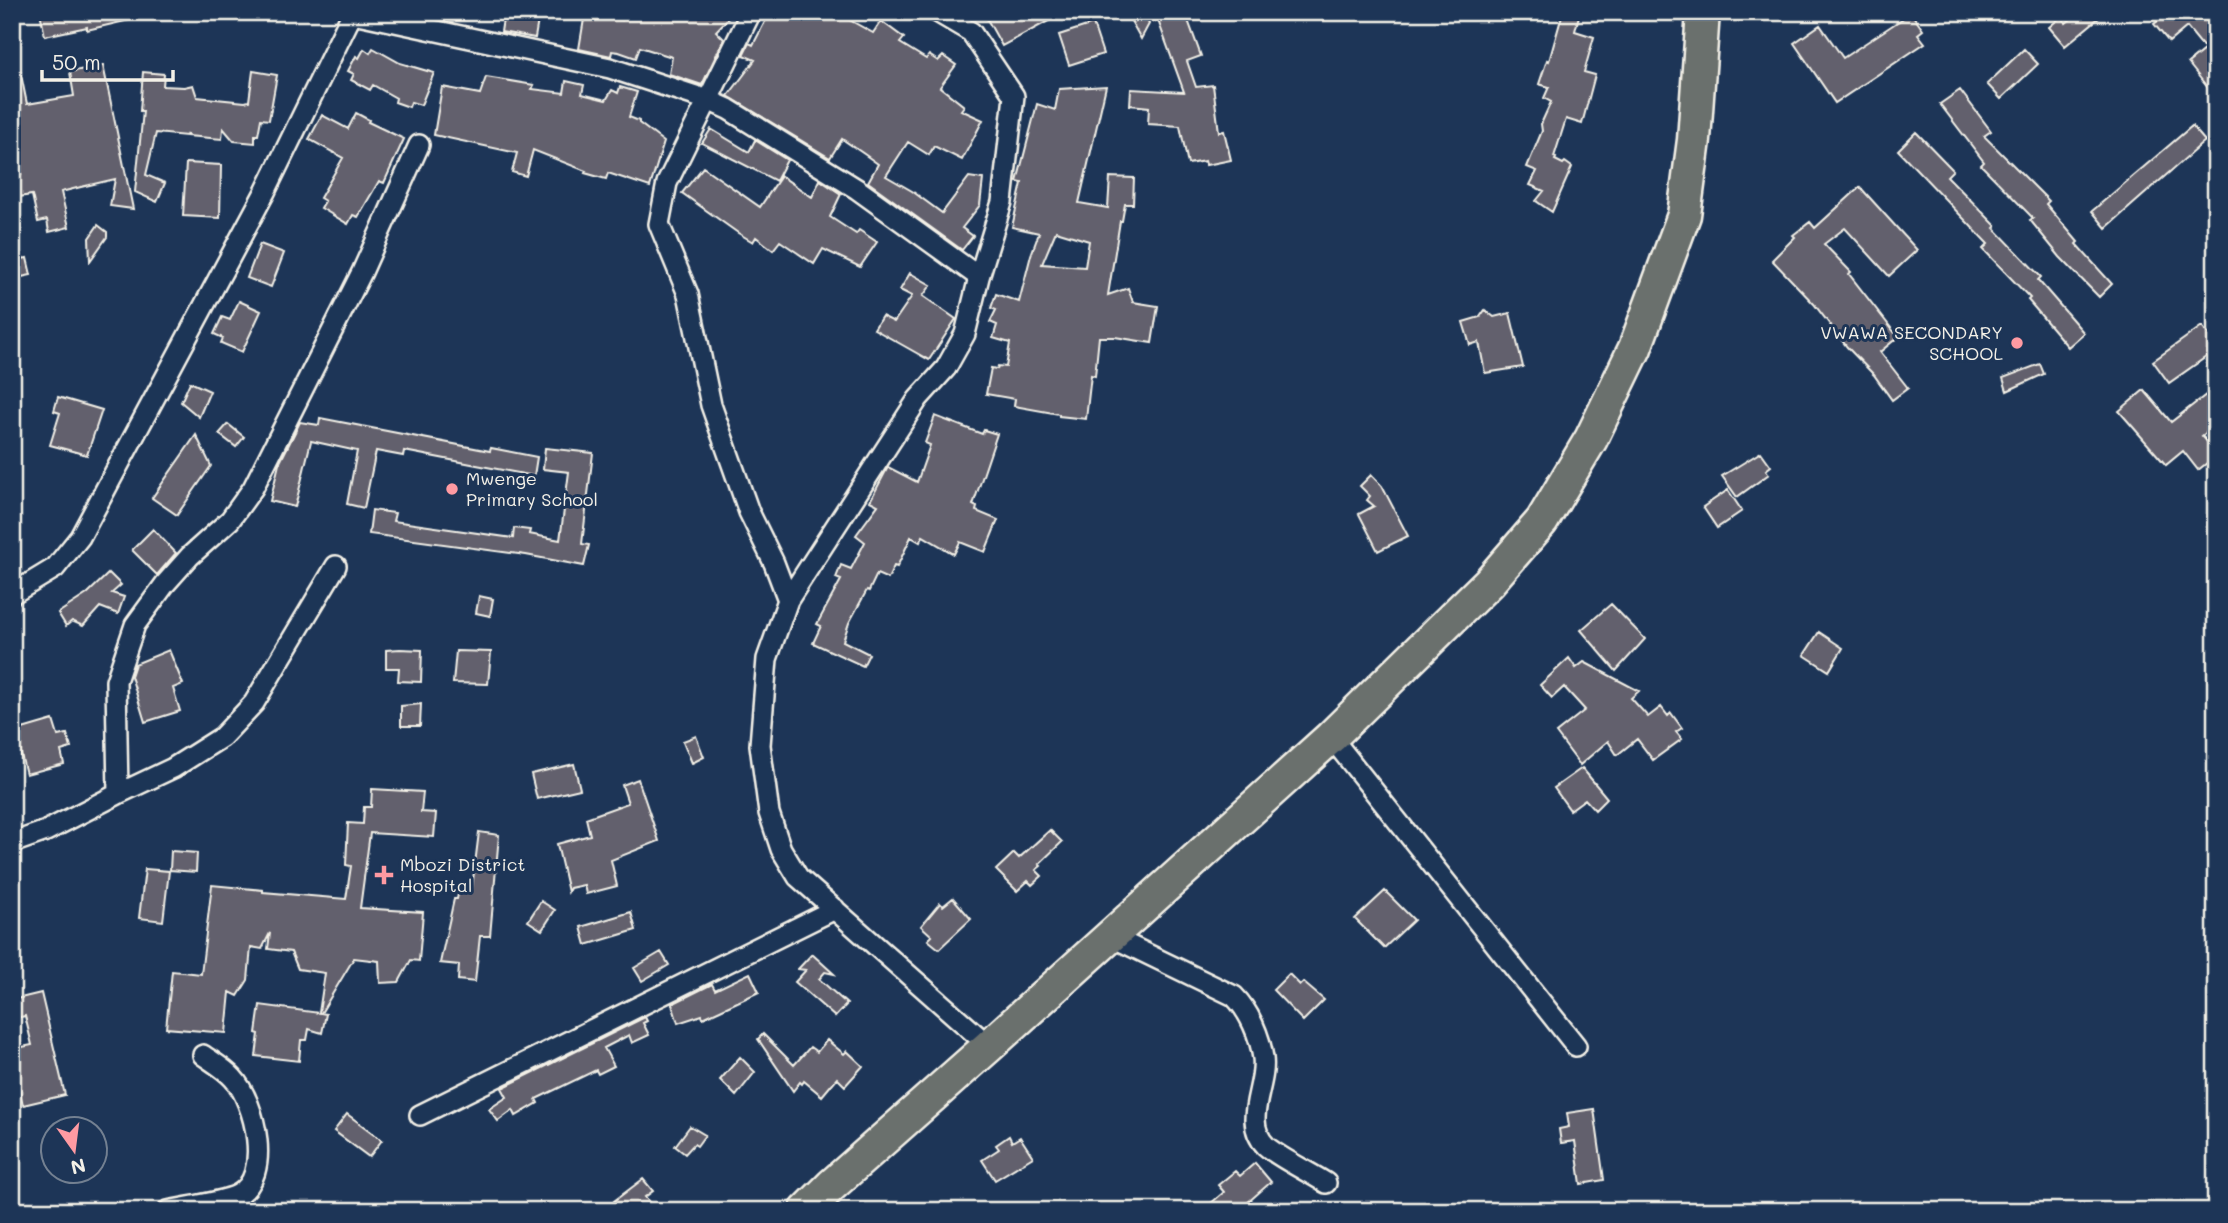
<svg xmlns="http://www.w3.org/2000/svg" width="2228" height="1223" viewBox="0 0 2228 1223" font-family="Mali,sans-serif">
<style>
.building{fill:#62606d;stroke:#f4f1e8;stroke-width:2;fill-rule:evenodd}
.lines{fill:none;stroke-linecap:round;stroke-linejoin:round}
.minor-casing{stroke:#f4f1e8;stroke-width:24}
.trunk-casing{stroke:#f4f1e8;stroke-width:37}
.minor{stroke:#1d3557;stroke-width:19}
.trunk{stroke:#6b706d;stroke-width:32}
.poi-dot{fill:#ff9aa2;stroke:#1d3557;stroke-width:2.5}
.labels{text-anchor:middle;stroke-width:6;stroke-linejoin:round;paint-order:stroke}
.poi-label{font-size:18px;fill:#f4f1e8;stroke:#1d3557;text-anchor:start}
</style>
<rect width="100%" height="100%" fill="#1d3557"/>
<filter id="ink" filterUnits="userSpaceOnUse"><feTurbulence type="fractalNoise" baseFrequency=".0143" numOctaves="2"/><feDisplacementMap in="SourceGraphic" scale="14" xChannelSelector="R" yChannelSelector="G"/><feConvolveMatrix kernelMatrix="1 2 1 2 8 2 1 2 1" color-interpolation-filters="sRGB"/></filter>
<g filter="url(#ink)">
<path class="building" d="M40,12H137L138,18L87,30V27L45,36Z
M504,12H537L539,14L535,38L501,32Z
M625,12H734L716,31L724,39L702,85L669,74L672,57L640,47L636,58L619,52L612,51L611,56L579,49L585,13L622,20Z
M770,12H850L846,18L873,33L881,21L904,38L900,43L926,59L929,55L938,61L943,56L956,65L940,87L964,106L961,110L983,120L962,160L934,146L929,155L908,142L886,176L912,191L942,213L969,177L983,179L980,205L962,228L973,236L962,250L868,182L878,164L864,154L842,139L830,158L728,96L755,60L743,55L749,43L753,45Z
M983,12H1065L1002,46Z
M1126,12H1143L1149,24L1141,39Z
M1155,12H1185L1201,56L1187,61L1196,87L1213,85L1219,132L1224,131L1231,160L1206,165L1205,161L1188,164L1180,126L1148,124L1149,107L1130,105L1131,89L1184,92Z
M1563,12H1580L1575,31L1594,37L1584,72L1595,75L1582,124L1566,119L1554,157L1556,158L1555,160L1563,164L1565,162L1572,167L1552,212L1536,201L1544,191L1530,185L1537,171L1527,167L1542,131L1541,124L1551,102L1544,98L1549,87L1539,84L1547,60L1549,61Z
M2079,12H2106L2065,46L2049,27L2061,17L2066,23Z
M2169,12H2205L2216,26V98L2188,63L2205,49L2187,27L2169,42L2154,24Z
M1911,13L1923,30L1918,34L1925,43L1835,103L1794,43L1820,25L1843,58Z
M1093,24L1103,54L1069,65L1059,35Z
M373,48L400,63L434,73L421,105L411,102L409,107L395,102L396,98L373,85L370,90L351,80L354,74L348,71L356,56L359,58L364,49L370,53Z
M2024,49L2038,64L2001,99L1987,84Z
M19,65L27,104L74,96L70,72L103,65L133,209L110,206L115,179L81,187L61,192L69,227L49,232L47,220L38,222L32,195L12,198V175L21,174L16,144L12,145V66Z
M253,71L277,75L269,120L261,119L258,135H255V143L234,141L223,128L222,139L187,136V133L186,136L156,133L146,175L165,183L157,202L135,192L143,111H140L143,72L164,74L163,86L184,87L193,85L197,97L245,102L249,101Z
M486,77L534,85L532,89L564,93L566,81L584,85L582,94L606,100L612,90L618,93L620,87L637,92L629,117L639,121V123L664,142L650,187L608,173L606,179L585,173L586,171L533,150L526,176L512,172L517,153L434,135L442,87L480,94Z
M1106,86L1079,203L1108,208L1110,177L1134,178L1133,204H1125L1122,221H1120L1108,295L1128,288L1133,302L1158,306L1152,343L1115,337H1099L1095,376L1091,375L1086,419L1059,416V414L1014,406L1015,399L986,394L991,368L997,369L998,366L1006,367L1010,343L993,338L997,325L990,322L996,310L991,308L996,294L1019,302L1031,255L1039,233L1012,227L1022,183L1017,182L1037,104L1055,110L1059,89ZM1056,231L1089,241L1085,267L1042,264Z
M1960,90L1991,131L1984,136L2049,201L2046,204L2078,242L2076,244L2112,284L2099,297L2060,257L2030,220L2033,218L1981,165L1984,162L1940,104Z
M356,113L369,120L368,122L404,139L384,183L379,181L358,217L353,215L348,224L321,208L325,201L320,198L343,158L309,139L322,115L348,129Z
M2192,126L2205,141L2106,228L2092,211Z
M711,129L749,152L755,140L787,160L776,181L702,143Z
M1916,132L1953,170L1947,176L1996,226L1994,228L2041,277L2038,280L2084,333L2068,347L2028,300L2030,298L1983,249L1988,244L1898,150Z
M186,163L221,165L220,218L183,216Z
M703,167L760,207L781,176L812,197L820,180L841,194L830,217L856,234L859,230L877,242L860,267L823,249L814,264L780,241L773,250L756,237L753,242L738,233L682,193Z
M1860,187L1917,250L1889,276L1845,228L1824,244L1851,272L1849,274L1898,337L1880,352L1908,388L1892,400L1874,375L1847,347L1814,304L1772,260L1795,237L1793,235L1810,222L1815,228Z
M98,225L107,232V237L90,261L89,238Z
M260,244L284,253L271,287L247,278Z
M27,258L31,275L12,279V261Z
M910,273L931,285L923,296L956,319L929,360L874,329L882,316L894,322L912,296L900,290Z
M239,301L261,311L242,352L221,343L223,338L214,334L222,317L230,320Z
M1485,310L1494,317L1510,313L1523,367L1485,373L1479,342L1470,345L1463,322L1480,317Z
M2202,326L2216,344V350L2169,383L2153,361Z
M2040,364L2044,374L2007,391L2003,378Z
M190,382L210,391L199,417L181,402Z
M2216,387V425L2202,436L2216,452V456L2198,470L2183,451L2166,465L2119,411L2144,390L2171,422Z
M58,397L102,410L87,455L50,445L60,413L54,411Z
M935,416L982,434L984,430L997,434L973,505L977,507L976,511L998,520L985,552L960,542L954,554L923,536L920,542L911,537L897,567L894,566L888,579L877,574L869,591L867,590L849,623L843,641L869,654L863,666L813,643L821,626L817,624L841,580L836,578L841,565L851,569L865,542L856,535L878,505L870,501L888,467L917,482L930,445L925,443Z
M320,418L490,451L491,448L537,457L534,476L404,451L403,456L376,451L364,508L347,504L357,451L311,441L295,507L270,501L279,464L300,422L319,425Z
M228,424L244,437L236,447L219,434Z
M196,435L211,466L177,515L152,498Z
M545,448L593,453L582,544L589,545L584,566L526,555L369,534L372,510L395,513L393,521L513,538L514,528L530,530L529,534L560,540L569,472L543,469Z
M1761,452L1771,466L1766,470L1769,474L1737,497L1722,476Z
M1371,475L1382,486L1408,536L1378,551L1359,514L1374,506L1367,500L1370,496L1360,486Z
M1728,490L1742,511L1717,528L1703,507Z
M153,529L176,553L157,575L132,550Z
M109,573L121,585L112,593L124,597L118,614L100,607L83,626L72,621L66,626L58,613L87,594Z
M479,596L493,599L490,616L476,613Z
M1611,604L1645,639L1616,671L1581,630Z
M1819,632L1843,648L1829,671L1804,655Z
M400,649L422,650L421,682L398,681L399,668H386V650Z
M169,650L183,684L173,688L180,711L145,722L131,676L135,664Z
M456,651L491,652L488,684L453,683Z
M1569,658L1576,668L1584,662L1639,691L1631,698L1648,717L1661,707L1668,716L1671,713L1682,728L1676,732L1682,739L1653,760L1637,739L1617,755L1608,741L1580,765L1556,733L1585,710L1564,687L1552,698L1540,685Z
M421,704L420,726H401V706Z
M53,720L58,736L67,734L71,748L61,751L64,764L26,774L19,747L12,748V732Z
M696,736L704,757L692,763L683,741Z
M574,764L580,789L537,799L531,774Z
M1582,768L1607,798L1595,810L1585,799L1570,810L1554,788Z
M638,779L659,841L611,860L617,886L586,894L584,885L570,888L568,892L557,844L590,835L586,818L628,803L622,785Z
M372,789L423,792L421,812L436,813L434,837L370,833L360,908L423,912L419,961L411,960L399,982L380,983L379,961L354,958L321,1013L326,1014L322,1033L309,1029L307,1040H301L299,1061L256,1056L259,1034L256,1033L260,1005L319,1013L325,973L298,969L291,952L268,949L270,933L262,949L251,947L248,980L238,996L230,992L226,1033L166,1028L172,971L201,974L212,885L263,890V892L346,899L351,866L346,865L348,823L363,824L364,807H371Z
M1050,830L1062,842L1039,864L1041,866L1036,870L1042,876L1032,885L1028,881L1017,891L996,870L1014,853L1019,858Z
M479,832L499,835L490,936H480L475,982L458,980L459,965L440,963L454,899H457L460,885L472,888Z
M171,851L197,853L196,872L170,870Z
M145,869L169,871L163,921L139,918Z
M1385,891L1414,920L1384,948L1355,919Z
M953,898L971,919L939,949L928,940L932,936L921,926L940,903L943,906Z
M541,901L555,910L542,930L528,921Z
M631,912L636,930L586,945L581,927Z
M661,952L669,965L642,981L634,968Z
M812,954L834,974L825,972L819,979L847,1004L835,1017L795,982L806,970L798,969Z
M750,973L759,992L703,1018L702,1015L678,1023L672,1004L712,984L715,990Z
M1289,974L1300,985L1303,982L1324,1000L1303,1021L1273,990Z
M41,993L65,1095L23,1105L15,1072L12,1073V1049L32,1045L25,1016L12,1019V1000Z
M645,1017L647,1021L643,1023L649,1035L632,1043L629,1035L604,1048L614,1066L598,1074L596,1070L536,1099L538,1103L516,1116L513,1110L498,1121L489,1109L507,1097L502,1088Z
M763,1034L794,1065L810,1047L817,1052L827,1040L844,1054L847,1051L863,1066L845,1086L837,1078L822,1096L804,1081L802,1084L800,1082L793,1091L758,1039Z
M740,1057L755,1072L736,1096L720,1080Z
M1594,1109L1604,1180L1581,1184L1575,1141L1561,1143L1559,1129L1569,1127L1567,1113Z
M347,1114L382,1140L369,1157L334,1131Z
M690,1126L705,1135L697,1146L694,1144L685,1154L675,1146Z
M1009,1136L1012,1142L1020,1137L1033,1157L995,1180L982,1160L999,1149L996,1145Z
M1255,1163L1271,1182L1238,1211H1202L1224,1192L1218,1185L1235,1171L1240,1176Z
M643,1179L653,1191L645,1197L656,1211H621L614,1201Z"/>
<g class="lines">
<g class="minor-casing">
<path id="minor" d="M751,12L667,183L659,224L688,294L711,405L749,512L774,563L788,600
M937,12L971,32L1014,96L1002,202L979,277L965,334L946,368L918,399L788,600L767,659L760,745L769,813L781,849L798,877L989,1046
M353,13L610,68L708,100L728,109L857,189L979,277
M12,594L55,568L80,537L265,192L353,12
M1331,737L1576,1046
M118,794L173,768L222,737L254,703L336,566
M12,843L46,831L118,794L116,681L135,625L165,584L190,556L230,520L253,488L362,272L419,145
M1110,936L1234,996C1249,1011 1260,1036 1263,1058C1267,1086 1241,1121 1266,1146C1278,1157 1311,1173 1326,1183
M420,1115L835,909
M168,1211C186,1207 222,1202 237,1195C273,1178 255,1101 233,1078C225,1069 213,1062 203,1055"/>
</g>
<g class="trunk-casing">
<path id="trunk" d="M806,1211L832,1185L989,1046L1331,737L1489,582L1542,521L1591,439L1635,348L1684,215L1694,140L1703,12"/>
</g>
<use href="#minor" class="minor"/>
<use href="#trunk" class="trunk"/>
</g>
</g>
<g class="poi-dot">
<circle cx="2017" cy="343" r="7"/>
<circle cx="452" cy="489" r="7"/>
<path d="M380.5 864.5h7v7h7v7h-7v7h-7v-7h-7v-7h7z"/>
</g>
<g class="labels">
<g class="poi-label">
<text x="2003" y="339" text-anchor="end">VWAWA SECONDARY<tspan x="2003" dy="21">SCHOOL</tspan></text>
<text x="466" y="485">Mwenge<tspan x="466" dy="21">Primary School</tspan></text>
<text x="400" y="871">Mbozi District<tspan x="400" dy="21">Hospital</tspan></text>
</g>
</g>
<rect width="2228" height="1223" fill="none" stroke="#1d3557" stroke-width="42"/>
<rect x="21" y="21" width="2186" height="1181" fill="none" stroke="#f4f1e8" stroke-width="2.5" filter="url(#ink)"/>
<g transform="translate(74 1150) rotate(166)"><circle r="33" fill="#1d3557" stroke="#738091" stroke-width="2"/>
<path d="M0-5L12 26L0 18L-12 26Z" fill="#ff9aa2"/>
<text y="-10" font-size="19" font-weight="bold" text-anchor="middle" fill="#f4f1e8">N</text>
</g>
<path d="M42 70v10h131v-10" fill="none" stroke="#f4f1e8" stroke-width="3.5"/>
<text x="52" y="70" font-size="21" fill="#f4f1e8" stroke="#1d3557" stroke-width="5" paint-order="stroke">50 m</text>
</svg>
